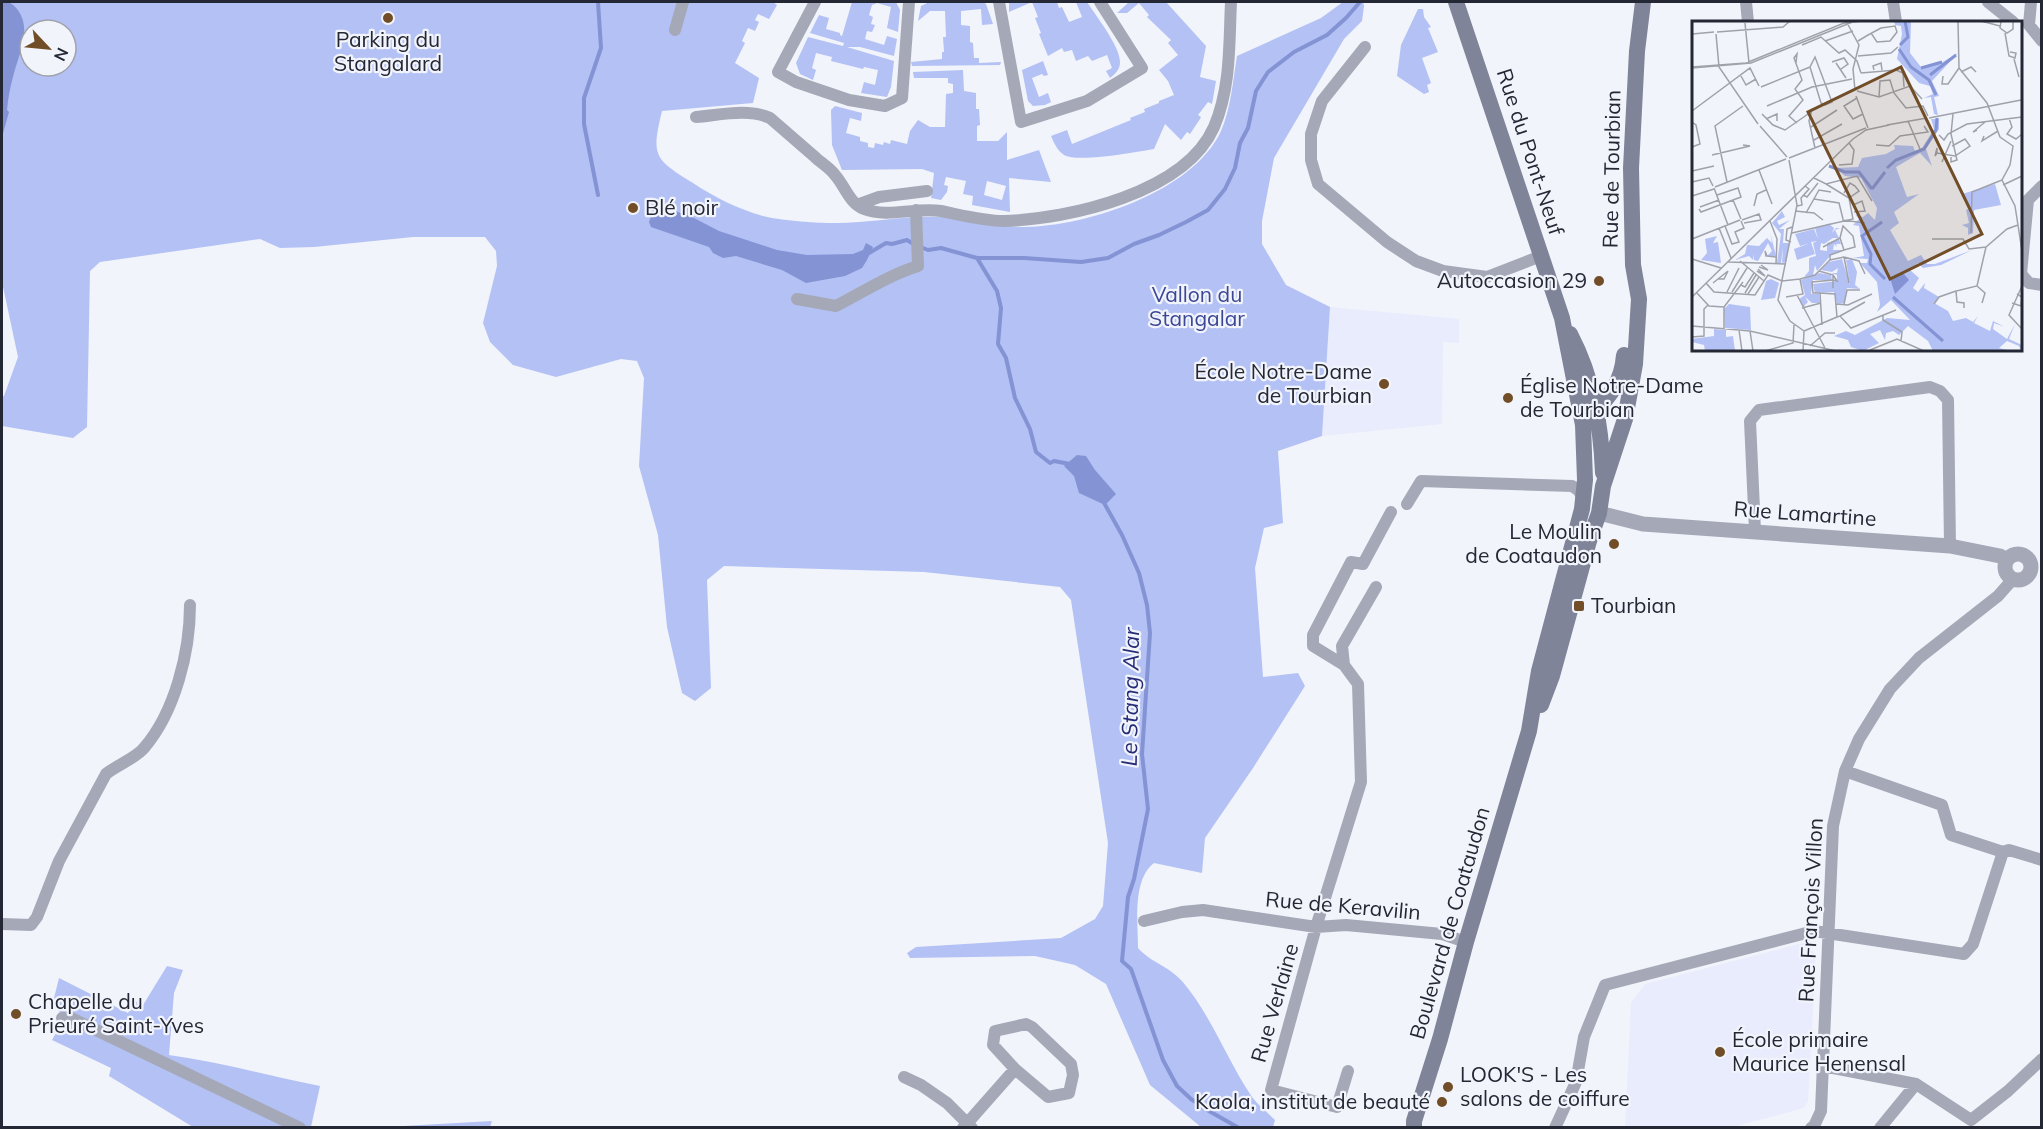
<svg xmlns="http://www.w3.org/2000/svg" width="2043" height="1129" viewBox="0 0 2043 1129" font-family="Mulish,sans-serif">
<style>
.built{fill:#e8ecfd}
.green{fill:#b3c1f5;fill-rule:evenodd}
.water{fill:#8493d4}
.lines{fill:none;stroke-linecap:round;stroke-linejoin:round}
.stream{stroke:#8493d4;stroke-width:4}
.minor{stroke:#a5a9b7;stroke-width:12}
.tertiary{stroke:#a5a9b7;stroke-width:15}
.secondary{stroke:#7f8499;stroke-width:16}
.poi-dot{fill:#714e27;stroke:#f2f4fb;stroke-width:2}
.labels{text-anchor:middle;stroke-width:4.5;stroke-linejoin:round;paint-order:stroke}
.poi-label{font-size:21px;fill:#242734;stroke:#f2f4fb;text-anchor:start}
.street-label{font-size:21px;fill:#242734;stroke:#f2f4fb}
.park-label{font-size:21px;fill:#3c4896;stroke:#f2f4fb}
.water-label{font-size:22px;font-style:italic;fill:#242b76;stroke:#f2f4fb}
.inset-river{fill:none;stroke:#8493d4;stroke-width:3}
.inset-road{fill:none;stroke:#a0a2ab;stroke-width:1.5}
.view{fill:#714e27;fill-opacity:0.15;stroke:#714e27;stroke-width:3}
.inset-edge{fill:none;stroke:#242734;stroke-width:3}
</style>
<rect width="100%" height="100%" fill="#f2f4fb"/>
<path class="built" d="M1330,307L1459,319V343L1443,342L1442,424L1322,436Z
M1803,943L1816,954L1808,1101L1804,1108L1733,1127H1625L1631,1003L1645,984Z"/>
<path class="green" d="M2,2H773L777,5L769,19L758,14L755,20L759,22L755,31L748,28L742,41L745,43L735,63L759,78L753,103L662,111C651,156 654,159 693,183C714,197 738,209 763,216C778,220 814,223 830,223C867,224 903,215 939,217C968,217 996,227 1025,227C1087,226 1193,192 1221,131C1231,108 1233,80 1237,56L1321,18L1343,2H1363L1364,6L1362,21L1344,39L1274,158L1262,221V244L1286,285L1330,307L1322,436L1278,451L1283,523L1264,528L1255,568L1263,677L1298,673L1305,686L1253,768L1205,838L1202,873L1154,863C1132,880 1138,923 1138,948C1150,962 1167,965 1182,981C1211,1015 1227,1060 1252,1097C1258,1105 1268,1113 1275,1120L1273,1127H1201L1150,1085L1106,984L1075,965L1035,956L910,958L907,953L916,947L1061,938L1095,919L1103,906L1108,843L1071,600L1060,587L924,572L724,566L707,580L711,688L695,701L682,693L667,627L658,535L639,466L644,378L637,361L621,359L556,377L513,365L490,342L483,323L497,266L496,251L485,237H413L314,247L280,248L260,239L100,262L90,271L87,427L73,438L2,426V396H4L18,357L2,282ZM30,30H66V66H30Z
M850,2H896L900,10L898,32L887,28L891,7L877,3L872,5L869,15L873,17L871,24L875,25L872,32L867,31L865,39L884,45L887,36L897,39L894,56L860,47H847L894,61L891,87L887,97L861,93L864,82L875,85L878,70L864,67L863,69L831,61L832,57L816,53L812,68L816,70L813,80L800,74L796,63L808,37L843,46L844,43L810,33L819,15L829,18L826,29L840,33V35L842,36L852,2Z
M929,2H983L986,4L993,24L982,25L981,9L961,11V25L970,26V42L973,43L974,58H979V63L1001,62L1000,65L912,66L911,62L942,59V52H944L943,37H946L945,11H930L918,21L921,6Z
M1009,2H1057L1059,8L1062,7L1069,22L1082,17L1076,2H1073H1087C1096,16 1120,46 1120,62C1120,70 1115,74 1110,78L1106,71L1112,68L1107,55L1092,61L1088,56L1076,61L1072,50L1064,52L1062,48L1048,56L1039,34L1041,33L1035,18L1038,17L1032,2L1009,12Z
M1129,2H1166L1206,46L1200,77L1216,81L1212,104L1208,102L1198,115L1201,117L1200,119L1190,134L1187,132L1181,140L1165,124L1154,149C1136,152 1078,163 1064,155C1057,150 1054,143 1051,136L1067,130L1072,144L1131,120L1130,118L1145,112L1144,109L1159,103V101L1174,95L1168,81L1159,70L1178,55L1168,43L1171,40L1147,17L1149,15L1139,3L1127,13H1117Z
M1418,9H1423L1424,17L1431,27L1428,28L1438,52L1422,58L1431,83L1427,85L1429,92L1424,94L1397,76L1401,45Z
M1043,61L1048,75L1044,76L1042,74L1032,78L1039,97L1048,93L1051,102L1045,105L1033,106L1028,101L1022,70Z
M963,70L964,91L976,93V109H979L980,125L977,126V141H998L1007,132V160L1039,150L1051,182L1009,178L1010,212L972,205L973,196L963,194L966,181L946,177L944,185L948,186L947,192L941,200L931,198L934,173L922,169L842,170L832,145L831,110L835,106L862,113L861,121L850,118L846,133L860,137V141L868,143V147L874,148L875,143L883,145L884,142L890,144L891,140L907,144L910,131L918,120L930,127H945L946,94L953,93V84L948,83V78H914L913,72ZM987,181L1006,186L1002,200L984,195Z
M167,966L183,970L174,993L169,1055C220,1062 269,1076 320,1086L311,1127H193L109,1076L111,1068L52,1040C63,1021 66,1021 53,1002L59,978L128,1013L135,1001L143,1005Z
M492,1121L490,1127H386Z"/>
<path class="water" d="M2,2C10,2 12,3 17,9C33,29 18,55 13,77C10,88 8,98 7,110L9,112L2,137Z
M663,202L675,211L692,217L719,231L777,250L807,255L853,254L863,250L866,243L873,247L867,260L862,268L845,276L806,283L782,270L736,256L723,258L713,253L709,247L651,227L649,222L654,207Z
M1077,455L1086,456L1095,470L1116,494L1105,505L1079,493L1074,476L1064,466Z"/>
<g class="lines">
<path class="stream" d="M598,2L601,48L584,98V124L598,195
M869,253L886,243L892,244L907,240L915,245L928,250L941,248L977,258H1024L1081,262L1108,258L1134,244L1159,235L1186,222L1208,210L1225,189L1235,168L1240,143L1248,128L1256,91L1268,72L1294,52L1327,35L1346,18L1360,2
M977,258L997,291L1001,308L998,344L1006,358L1015,398L1030,429L1036,452L1050,463L1054,461L1070,464
M1103,501L1122,535L1139,573L1147,605L1150,633L1142,754L1148,809L1134,879L1128,897L1122,961L1131,969L1163,1060L1177,1086L1191,1099L1209,1111L1239,1128"/>
<path class="minor" d="M815,2L778,72L796,82L849,100L885,106L902,98L909,2
M999,2L1021,122L1087,101L1142,68L1100,2
M1746,2L1748,22
M1893,2L1896,22
M1988,2L2013,22
M2029,25L2031,2
M2029,25L2042,41
M675,30L683,2
M1365,47L1322,101L1311,134V160L1318,184L1387,242L1416,261L1443,271L1487,277L1541,256
M696,117C720,115 748,108 770,118C785,131 800,144 815,157C821,163 830,168 835,175C845,186 849,203 864,209C888,218 916,207 941,211C961,215 983,221 1004,221C1069,219 1185,193 1214,127C1231,87 1229,44 1231,2
M2042,186L2028,200L2021,274L2029,283L2042,285
M857,205L879,197L927,191
M797,299L836,306C863,292 889,275 918,266L916,210
M1407,504L1421,481L1572,486L1578,490L1584,499
M1755,531L1750,421L1759,410L1930,387L1940,391L1948,400L1950,546
M1344,665L1342,646L1376,587
M2003,852L2009,850L2042,860
M1144,921L1182,912L1203,910L1316,927L1346,925L1442,934L1466,942
M2,924L31,925L37,917L59,861L106,774C117,765 136,758 144,748C175,712 190,652 190,605
M62,1018H71L300,1128
M1026,1024L1032,1027L1071,1064L1073,1075L1069,1093L1048,1097L1015,1069L993,1045L995,1031Z
M1823,1066L1916,1084L1971,1120L2008,1091L2042,1059
M1348,1071L1337,1107L1271,1090L1316,927L1361,782L1358,684L1344,665L1313,646V635L1351,562L1363,564L1391,512
M904,1077L921,1085L947,1103L972,1128
M963,1128L1015,1069
M1555,1128L1576,1082L1584,1037L1605,985L1814,931L1964,954L1973,944L2003,852L1951,835L1942,805L1845,771
M1811,1128L1814,1126L1821,1111L1833,826L1845,771L1859,739L1890,689L1919,658L1998,596L2013,579
M1880,1128L1916,1084"/>
<path class="tertiary" d="M1599,513L1643,524L1950,546L2000,556L2007,560
M2005 567a13 13 0 1 1 26 0a13 13 0 1 1-26 0Z"/>
<path class="secondary" d="M1570,334C1593,378 1601,424 1603,473
M1592,415C1610,396 1622,382 1624,355
M1541,705L1552,676L1589,541L1599,513L1603,486L1625,419L1635,364L1639,299L1633,265L1631,168L1637,51L1643,2
M1414,1128V1121L1440,1039L1466,942L1529,731L1539,671L1582,509L1585,480L1583,425L1562,318L1456,2"/>
</g>
<g class="poi-dot">
<circle cx="388" cy="18" r="6"/>
<circle cx="633" cy="208" r="6"/>
<circle cx="1599" cy="281" r="6"/>
<circle cx="1384" cy="384" r="6"/>
<circle cx="1508" cy="398" r="6"/>
<circle cx="1614" cy="544" r="6"/>
<rect x="1573" y="600" width="12" height="12" rx="3"/>
<circle cx="16" cy="1014" r="6"/>
<circle cx="1720" cy="1052" r="6"/>
<circle cx="1448" cy="1087" r="6"/>
<circle cx="1442" cy="1102" r="6"/>
</g>
<g class="labels">
<g class="poi-label">
<text x="388" y="47" text-anchor="middle">Parking du<tspan x="388" dy="24">Stangalard</tspan></text>
<text x="645" y="215">Blé noir</text>
<text x="1587" y="288" text-anchor="end">Autoccasion 29</text>
<text x="1372" y="379" text-anchor="end">École Notre-Dame<tspan x="1372" dy="24">de Tourbian</tspan></text>
<text x="1520" y="393">Église Notre-Dame<tspan x="1520" dy="24">de Tourbian</tspan></text>
<text x="1602" y="539" text-anchor="end">Le Moulin<tspan x="1602" dy="24">de Coataudon</tspan></text>
<text x="1591" y="613">Tourbian</text>
<text x="28" y="1009">Chapelle du<tspan x="28" dy="24">Prieuré Saint-Yves</tspan></text>
<text x="1732" y="1047">École primaire<tspan x="1732" dy="24">Maurice Henensal</tspan></text>
<text x="1460" y="1082">LOOK'S - Les<tspan x="1460" dy="24">salons de coiffure</tspan></text>
<text x="1430" y="1109" text-anchor="end">Kaola, institut de beauté</text>
</g>
<g class="street-label">
<text transform="translate(1530 152) rotate(72)" y="7">Rue du Pont-Neuf</text>
<text transform="translate(1612 169) rotate(-89)" y="7">Rue de Tourbian</text>
<text transform="translate(1805 514) rotate(4)" y="7">Rue Lamartine</text>
<text transform="translate(1343 906) rotate(5)" y="7">Rue de Keravilin</text>
<text transform="translate(1811 910) rotate(-87)" y="7">Rue François Villon</text>
<text transform="translate(1450 923) rotate(-74)" y="7">Boulevard de Coataudon</text>
<text transform="translate(1275 1003) rotate(-74)" y="7">Rue Verlaine</text>
</g>
<g class="park-label">
<text x="1197" y="302">Vallon du<tspan x="1197" dy="24">Stangalar</tspan></text>
</g>
<g class="water-label">
<text transform="translate(1130 697) rotate(-89)" y="8">Le Stang Alar</text>
</g>
</g>
<g transform="translate(1692 21)">
<rect width="330" height="330" fill="#f2f4fb"/>
<path d="M202,0H219L218,32L229,46L249,42L266,32L240,60L247,75L242,76L246,94L242,93L239,76L232,77L241,73L238,65L227,62L205,38L210,13L209,5L203,4ZM239,98H247V108L234,128L240,145L228,132L204,146L215,176L227,173L202,191L207,202L198,209L216,240L229,234L235,243H243L280,229L249,244L231,247L226,242L218,249L227,257L221,267L226,271L233,262L232,267L247,276L242,282L256,290L261,300L274,297L281,301L286,295L282,302L298,310L301,300L313,306L302,302L301,308L315,318L323,303L317,318L330,324L329,330L327,325L315,320L307,327L319,330H241L236,320L216,305L207,314L201,310L194,312L193,319L188,309L178,313L187,322L171,330L159,326L156,319L142,315L154,310L163,314L195,297L218,299L199,279L185,291L188,284L185,261L168,242H175L176,238L161,237L172,235L167,205L161,204L167,198L163,193L171,196L176,192L183,199L185,187L169,157L153,155L143,147L166,146L170,137L194,133L203,128L202,124L221,125L223,130L230,127L242,108ZM303,163L309,184L282,189L281,212L276,214V207L270,204L277,202L274,189L278,187L270,173ZM90,190L93,196L85,200L87,204L98,199L87,208H92L91,222H98L94,241L90,242L91,226L89,242H85L89,213L80,202ZM142,201L137,203L142,207L140,212L144,207H148L143,209L147,217H141L132,223L129,222L128,229L135,230V222L147,218L149,223H144L145,226L142,223L141,229H151L139,234L125,250L123,244L121,254L112,256L117,250V237L124,235L121,222L125,220L119,221L123,233L105,239L102,228L116,223L108,225L103,213L122,208L126,218L123,207ZM78,211L84,235H75L80,230L76,222L66,240L62,239V233L61,239L57,235L43,239L53,233L55,224L67,225L75,217L80,222ZM25,215L21,222L26,221L29,242L9,239L15,232L13,218ZM150,238L158,264L154,239L160,238L165,251L163,264L168,268L155,267L152,282L145,283L142,271L123,272L121,263L145,260V254L139,252H145L146,247L140,251L129,249L137,241ZM127,252L139,254L140,259H121L119,273H127L128,282H120L113,276L116,281L111,286L107,278L113,274L109,259ZM79,258L87,262L83,277L69,279L74,260ZM37,283L58,286L59,309L33,307L32,288ZM22,308L34,309V316L41,315L43,330H13L12,324L0,321V318L22,315Z" fill="#b3c1f5"/>
<path d="M211,252L217,259L203,273L198,257Z" fill="#8493d4"/>
<path class="inset-river" d="M208,24L216,16L213,0M207,28L219,46L237,59L244,74M229,47L250,41M238,54L264,34M137,145L153,151H167L180,168M195,147L204,139L232,128L244,109L245,97M180,168L193,151M190,201L170,215L179,233L178,243L193,258M201,276L251,320"/>
<path class="inset-road" d="M47,0H77M154,0L167,24L161,48L163,69M266,0L267,47L295,82L308,116L321,125L318,144L310,159L323,185L330,230M289,0L308,5M309,0L308,7L315,12L321,8V0M53,2L57,42M25,11L91,6L98,0M313,12L317,35L323,37L324,32L318,31M0,13L22,11M24,13L27,46L66,103M133,20L161,10M166,20L176,14L189,7L203,5L205,11L198,20L185,21L179,12M110,24L129,16L147,32L153,29L165,40L169,52M166,35L199,32L206,26M123,36L140,81L133,84L129,82L118,46ZM322,38L327,56M140,41L152,37L156,43L149,48M104,42L105,33L102,37L110,59L103,68L111,79L97,95L105,102M144,42L154,57M0,46L54,42L152,2L170,0M0,47L59,42L163,0M182,49L181,45L189,42L190,49M269,51L279,46L284,51M169,52L204,49L211,52L212,66M49,55L54,64L64,58M251,55L250,63H256L267,47M69,66L118,46M165,70L187,76L218,65L230,78M164,75L176,107M187,76L188,60L198,59L202,72L214,87L231,85L236,95M165,77L152,85L161,98L171,93M75,85L120,66L160,58M120,88L117,100L123,127M0,90L58,47L67,65M70,93L81,104L93,109L119,91M237,97L329,79M317,97L320,106L315,113L324,118L330,113M74,98L85,93V100M216,100L228,128M195,104L235,97M68,105L95,136M119,106L145,89M285,109L281,111L293,101M247,114L252,119L256,113L275,103L330,96M292,115L290,120L306,110M122,119L150,103M184,124L197,125L208,115L236,111L232,105M0,126L8,123L4,104L0,101M245,132V127L243,135L245,132L263,135L278,125L273,118L260,125M20,134L58,125L51,124M259,136V141L265,139L259,113L261,93M97,137L174,107M97,139L105,184L86,279L98,300L112,310M250,141L259,120M147,144L160,143L162,129L157,122M67,149L80,183M0,150L22,145M122,157L134,163L165,155L180,180M0,161L17,157L21,165M35,161L23,105L51,85M311,164L330,155M23,166L94,138M22,167L36,204M152,172L158,162L163,165L167,170L157,177M111,174L115,176L126,162M0,175L22,168M122,178L147,182L151,198M41,179L49,198M161,184L170,180L173,190L162,191M62,185L65,173L74,169M105,185L110,184L109,177L117,168L113,165M8,186L27,179M7,188L9,191L49,176L46,167L25,174M103,190L122,192L131,199L127,196M114,192L127,169L139,171M50,199L67,193L69,199L52,202M150,199L173,202M78,200L85,218L84,243M33,205L40,223L47,221L43,211L52,207L49,200M27,207L39,237M100,212L161,198L157,177L134,163M279,212L280,171L310,159M0,218L48,199M240,218H271L277,228L294,226L315,208L326,204M99,221L94,219L95,208L100,206M131,226L148,217M75,235L73,230L74,235H75L84,236M152,236L157,262M0,238L29,247M138,239V234L152,229L148,217L151,205L161,215L163,226L152,229M48,240L72,260M36,241L94,243M67,246L76,249L69,244M65,250L73,255L66,248M127,250L141,254V259L120,261L121,272H128M14,262L22,271L63,274L76,254L90,260L108,258L123,254L138,239L152,236L167,240L173,253M21,262L36,250L32,258H26M49,264L53,266L62,252M285,265L293,272L290,282M330,265L317,294L330,308M141,267V259L145,260L141,254M4,271L17,285L32,286M35,271L47,247M40,271L55,247M53,272L64,254M56,273L67,256M105,274L133,327M0,276L161,118L174,109L197,104M94,276L111,273L108,258M320,282L329,285L330,276L325,273M144,283L156,284L180,273M152,283L155,269H168M242,283L247,276L264,270M32,286L51,261M32,286V308M110,287L129,282M272,287V282L265,281L264,270L285,265L294,226M191,294V299L210,311L209,320M148,295L173,281M145,296L148,295L159,307L204,289M130,304L128,272L143,273L145,296M0,305L58,310L144,330M47,309L50,330M58,310L61,330M112,310L145,296M0,316L12,315V288L16,284M118,325L133,312H143M178,329L205,318L232,330M73,330L101,322L102,304M111,330L112,310"/>
<path class="view" d="M209,46L290,213L198,258L116,91Z"/>
<rect width="330" height="330" class="inset-edge"/>
</g>
<rect width="2043" height="1129" fill="none" stroke="#242734" stroke-width="6"/>
<g transform="translate(48 48) rotate(116)"><circle r="28" fill="#f2f4fb" stroke="#a0a2ab" stroke-width="1.5"/>
<path d="M0-4.5L10 22L0 15L-10 22Z" fill="#714e27"/>
<text y="-9" font-size="16" font-weight="bold" text-anchor="middle" fill="#242734">N</text>
</g>
</svg>
